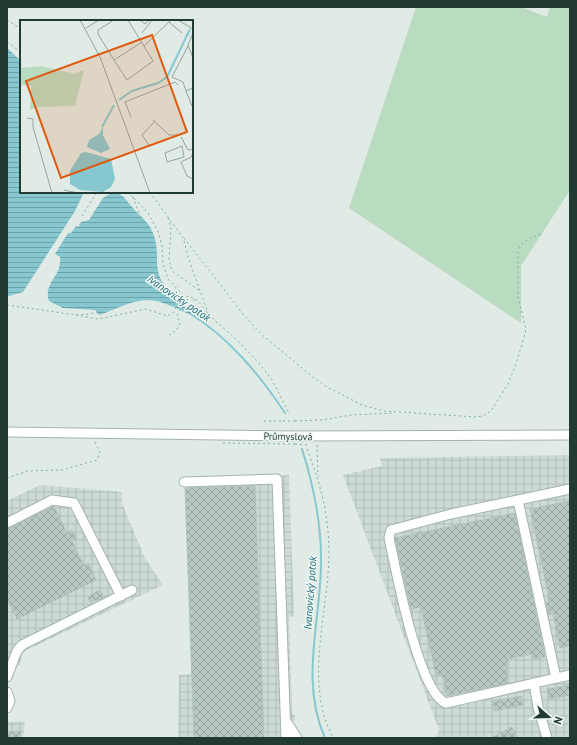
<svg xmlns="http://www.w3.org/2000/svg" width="577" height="745" viewBox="0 0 577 745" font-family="'PT Sans',sans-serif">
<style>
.industrial{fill:url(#industrial-grid)}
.grass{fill:#b9dcc1}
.water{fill:url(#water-rules)}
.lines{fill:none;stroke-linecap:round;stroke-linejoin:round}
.stream{stroke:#87c8d0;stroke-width:2}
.building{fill:url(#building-cross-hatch);stroke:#b2c4bc}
.minor-casing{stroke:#a3b3ad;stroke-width:11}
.path{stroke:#80af9f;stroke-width:1;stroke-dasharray:2 3;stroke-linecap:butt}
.minor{stroke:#fff;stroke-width:9}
.minor-bridge-casing{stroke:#a3b3ad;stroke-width:11;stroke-linecap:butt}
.path-bridge{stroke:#80af9f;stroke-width:1;stroke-dasharray:2 3;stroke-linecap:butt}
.minor-bridge{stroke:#fff;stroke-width:9}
.labels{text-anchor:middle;stroke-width:3;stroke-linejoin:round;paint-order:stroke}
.street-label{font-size:10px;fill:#213b33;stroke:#f0f8f4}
.water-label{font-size:11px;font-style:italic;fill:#1b6a77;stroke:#f0f8f4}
.inset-river{fill:none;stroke:#87c8d0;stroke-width:2}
.inset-road{fill:none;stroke:#94a59e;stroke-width:1}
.view{fill:#de580e;fill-opacity:0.15;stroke:#de580e;stroke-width:2}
.inset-edge{fill:none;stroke:#213b33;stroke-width:2}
</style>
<defs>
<pattern id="industrial-grid" width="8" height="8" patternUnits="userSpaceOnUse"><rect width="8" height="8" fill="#cedbd5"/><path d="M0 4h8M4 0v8" fill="none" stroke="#b1bdb7"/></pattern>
<pattern id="water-rules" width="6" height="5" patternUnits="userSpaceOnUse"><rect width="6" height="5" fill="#87c8d0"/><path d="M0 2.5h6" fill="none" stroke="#6ea4a9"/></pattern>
<pattern id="building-cross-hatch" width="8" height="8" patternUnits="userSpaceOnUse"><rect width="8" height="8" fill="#b8c9c1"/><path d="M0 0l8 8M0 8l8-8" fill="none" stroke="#95a49d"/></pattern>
</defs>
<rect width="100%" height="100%" fill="#e0ebe6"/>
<path class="industrial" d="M570,455V738H436L439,730L343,475L382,466L380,458Z
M289,475L294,614V616L289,617L292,714L295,715V720H293V724L301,738H178L179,675L192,674L185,484Z
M40,485L122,492V503L145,558L163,585L27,650L23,653L19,666L7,662V501Z
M25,721L23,738H7V722Z"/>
<path class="grass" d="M416,7H521L547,17L550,7H570V190L521,266V323L349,208Z"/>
<path class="water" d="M7,48L21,61V192H84L75,211L23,292L9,296H7Z
M113,192C121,192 127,201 132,207C140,217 150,222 154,236C161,255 151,270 167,289L166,291L192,313L191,315C178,309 161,300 148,300C131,300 115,310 99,315L95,310L63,308L49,301C43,282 62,277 60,257L55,254L68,233H71L76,226L78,227L81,222L89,220L103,198Z"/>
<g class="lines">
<path class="stream" d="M191,314C230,339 259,374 285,413
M302,449C314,487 322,525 321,566C320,624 300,682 325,738"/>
</g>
<path class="building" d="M255,486L264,738H194L185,488Z
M570,501V646L560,648L553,614L549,615L546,603L550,602L530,509Z
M54,506L67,533L72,530L77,539L72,541L84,566L88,563L96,580L17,619L7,598V528L12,527Z
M515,513L545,657L533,659L532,654L508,659L509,665L506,666L509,683L447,696L442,674L436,675L421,607L411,609L395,538Z
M97,591L102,592L103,598L90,602L88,598Z
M570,685V695L549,699L547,689Z
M521,696L523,705L495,711L492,702Z
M512,727L518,738H491Z
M20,731L21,738H7V732Z"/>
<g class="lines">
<g class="minor-casing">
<path id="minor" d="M7,432L291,436
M303,436L570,435
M184,482L277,479L286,738
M518,500L451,514L391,530L389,538C396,569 418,692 446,703L570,675
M9,522L52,500L74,503L121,596
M7,677L17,651L22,645L132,590
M556,678L518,500L570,489
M534,683L538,707L547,738
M7,692L10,701L7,708
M286,721L297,738"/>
</g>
<path class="path" d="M7,20L21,29
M7,42L21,52
M150,192L183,238
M131,195L148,213L158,231L162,246L163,264L168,279L183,295L196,299L214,320L234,337L259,363L272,380L289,413
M133,197L144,226
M82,216L97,192
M168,218L171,228L169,260L172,271L200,291
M184,238L243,314L261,334L314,378L329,388L362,405L384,411L476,417L483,416L491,411L508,384L516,364L525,334L526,329L518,297V251C522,240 532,238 541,234
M184,241L188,257L208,313
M7,305L76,315L90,314L106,309
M76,315L98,319L146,309L167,316L173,313L183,296
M169,335L176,331L180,323L177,315L185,301L195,300
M264,421H283
M295,421L322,420L351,415L393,413
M223,443L295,444
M317,445L318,476
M307,449C321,485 329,515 329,555C328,608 310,663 324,716C326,723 330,731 333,738
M7,478L28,471L62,470L97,460L100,452L94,440"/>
<use href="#minor" class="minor"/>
<g class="minor-bridge-casing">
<path id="minor-bridge" d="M291,436H303"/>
</g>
<path class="path-bridge" d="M283,421H295
M295,444L307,445"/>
<use href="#minor-bridge" class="minor-bridge"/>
</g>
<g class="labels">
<g class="street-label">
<text transform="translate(288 436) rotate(1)" y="4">Průmyslová</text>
</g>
<g class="water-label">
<text transform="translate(179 298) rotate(34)" y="4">Ivanovický potok</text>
<text transform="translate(310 593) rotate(-86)" y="4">Ivanovický potok</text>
</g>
</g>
<g transform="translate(20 20)">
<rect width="173" height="173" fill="#e0ebe6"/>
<path d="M22,46L54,54L64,50L55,86L17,87L10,90L11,65H0V48Z" fill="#b9dcc1"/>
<path d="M83,107V115L90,129L81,133L67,127L69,120L79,114ZM66,132L91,139L95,159L91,167L83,172L60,170L50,164V151L61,133Z" fill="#87c8d0"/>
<path class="inset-river" d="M99,80L112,71L138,63L147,57L170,9M82,107L94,85"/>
<path class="inset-road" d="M60,0L80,37L130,173M94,0L78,10V14L94,40L122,22M120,0L125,4L129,0M158,0L173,9M149,2L162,13M66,8L79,0M122,13L132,0M173,13L168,25L173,38M124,26L151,0M168,26L152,57L163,62L166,71L173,68M94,40L107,60L133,41L108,0M166,71L172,86M111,97L105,82L155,62L158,65M7,98L13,99V107L32,173M133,100L149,115H158M161,117L168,130L173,129M129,125L122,115L135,101M162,126L164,137L147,142L145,133ZM173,133L171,137L161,142L167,156L173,159M44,170L58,173"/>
<path class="view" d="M132,15L167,112L41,158L6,61Z"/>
<rect width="173" height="173" class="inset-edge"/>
</g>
<rect width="577" height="745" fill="none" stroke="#213b33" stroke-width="16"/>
<g transform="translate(549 717) rotate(110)" stroke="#f0f8f4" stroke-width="3" paint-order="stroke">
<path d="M0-3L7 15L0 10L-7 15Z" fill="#213b33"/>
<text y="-6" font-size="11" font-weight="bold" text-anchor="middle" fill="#213b33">N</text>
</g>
</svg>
